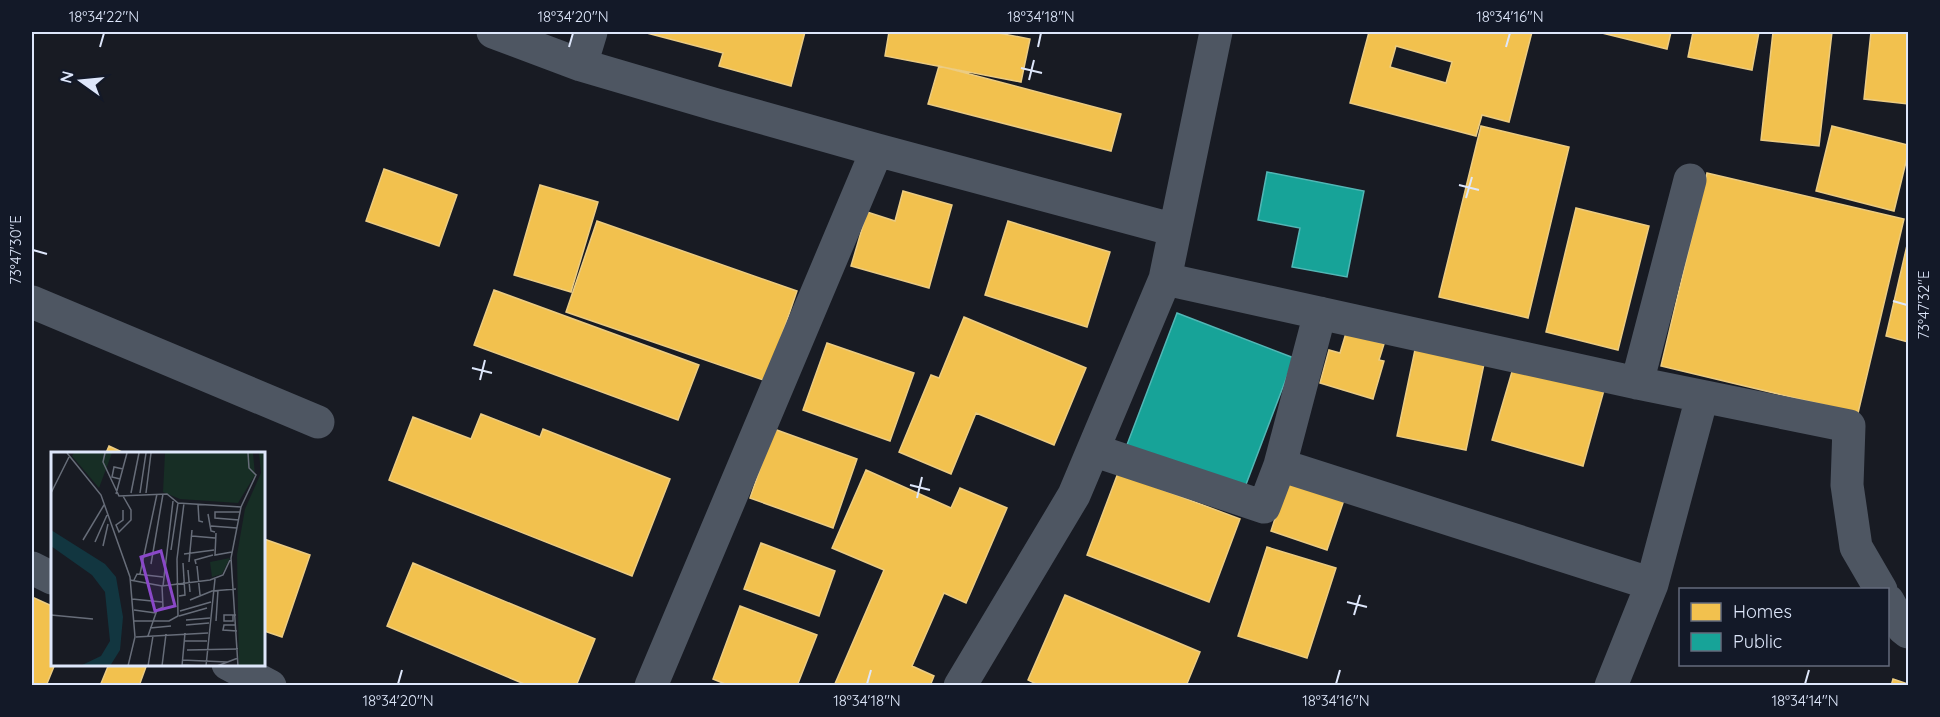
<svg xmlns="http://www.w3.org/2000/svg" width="1940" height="717" viewBox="0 0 1940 717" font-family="Quicksand,sans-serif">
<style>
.homes{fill:#f2c14e;stroke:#eccc82;stroke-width:1.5;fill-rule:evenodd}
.public{fill:#17a398;stroke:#53b7b6;stroke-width:1.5}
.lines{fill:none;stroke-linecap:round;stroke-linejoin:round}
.minor{stroke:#4e5662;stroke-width:33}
.ticks{fill:none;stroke:#dee7fb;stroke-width:2}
.inset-road{fill:none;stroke:#676d79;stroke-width:1.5}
.view{fill:#8a48c8;fill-opacity:0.15;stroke:#8a48c8;stroke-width:3}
.inset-edge{fill:none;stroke:#dee7fb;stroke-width:3}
.neatline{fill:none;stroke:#dee7fb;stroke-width:2}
.ticks-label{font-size:15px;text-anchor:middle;fill:#dee7fb}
</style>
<rect width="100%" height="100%" fill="#181b23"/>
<path class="homes" d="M643,32H805L791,86L719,66L723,53Z
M889,32H993L1030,39L1021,82L885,56Z
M1369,32H1532L1509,122L1482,115L1476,136L1350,103ZM1396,46L1452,62L1446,83L1390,67Z
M1598,32H1671L1667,49Z
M1693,32H1759L1752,70L1688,57Z
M1773,32H1832L1819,146L1761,140Z
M1871,32H1908V104L1864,99Z
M939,66L1121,114L1111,151L928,104Z
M1481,126L1569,147L1528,318L1439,297Z
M1832,126L1908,145V154L1894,211L1816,191Z
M384,169L457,195L439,246L366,221Z
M1707,173L1904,219L1858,413L1661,366Z
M540,185L598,202L571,292L514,275Z
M903,191L952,205L929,288L851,266L867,212L895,221Z
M1576,208L1649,226L1618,350L1546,332Z
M597,221L797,291L766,381L566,312Z
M1008,221L1110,252L1087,327L985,295Z
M1908,241V342L1886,336Z
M494,290L699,365L678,420L474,345Z
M964,317L1086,368L1054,445L976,413L951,474L899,452L931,375L939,378Z
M1346,333L1384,344L1379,360L1384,361L1373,399L1320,383L1329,350L1340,353Z
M827,343L914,373L890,441L803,410Z
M1416,345L1485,359L1466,450L1397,436Z
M1514,365L1604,390L1583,466L1492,440Z
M481,414L540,437L543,429L670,479L632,576L389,480L413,417L471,439Z
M774,429L857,459L833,528L750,498Z
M109,446L124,453H106Z
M1291,469L1348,488L1327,550L1271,531Z
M866,470L951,508L960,488L1007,508L966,603L944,593L912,666L934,676L930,686H834L884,570L832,548Z
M1118,473L1240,519L1209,602L1087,555Z
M264,539L310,555L282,637L264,631Z
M761,543L835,571L819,616L744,589Z
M1267,547L1336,568L1307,658L1238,636Z
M413,563L595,639L576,686H529L387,626Z
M1065,595L1200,652L1186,686H1040L1028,680Z
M32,597L52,606V664H55L46,686H32Z
M740,606L817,635L797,686H730L713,679Z
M109,664H147L139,686H100Z
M1893,679L1908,684V686H1891Z"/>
<path class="public" d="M1267,172L1364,191L1347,277L1292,267L1300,228L1258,220Z
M1177,313L1294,358L1242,495L1125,450Z"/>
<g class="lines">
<path class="minor" d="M493,32L581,65L717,105L877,150L1175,230
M581,65L591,32
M1165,279L1637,383L1849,426L1847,485L1856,547L1881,590
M32,302L318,422
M1320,313L1280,465L1652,584
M1637,383L1690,180
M1093,450L1264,507L1280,465
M32,568L52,578
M1888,601L1903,628L1908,632
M228,664L270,686
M651,686L877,150
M960,686L1074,495L1165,279L1216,32
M1611,686L1652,584L1702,397"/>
</g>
<path class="ticks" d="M100,47L104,33M569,47L573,33M1038,47L1041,33M1506,47L1510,33M1021,68L1042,73M1029,80L1034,60M1459,185L1479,190M1466,198L1472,177M33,250L47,254M1893,301L1907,305M472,368L492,373M480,380L485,360M910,485L930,490M917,498L922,477M1347,602L1367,607M1354,615L1360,595M398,684L402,670M867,684L871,670M1336,684L1340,670M1805,684L1809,670"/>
<g transform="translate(51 452)">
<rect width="214" height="214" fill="#181b23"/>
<path d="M23,1H61L48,36L21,4ZM114,1H202L204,23L187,51L129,47L112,40ZM208,1H214V214H188L186,103L194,57L210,21ZM179,106L171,122L161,125L159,110Z" fill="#172e25"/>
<path d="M0,78L54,112L65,125L72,165L69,198L59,214H29L50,204L59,189L54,140L41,123L0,94Z" fill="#123640"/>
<path class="inset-road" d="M16,1L50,43L79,125L84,185L77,214M54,1L52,10L68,44L116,42L127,51L190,55M69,27L61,25L63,15L72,17M0,41L18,5M80,41L88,1M89,41L95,1M95,41L100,1M65,42L76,1M147,52L148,69L152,70M72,58V68L65,73L68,80L80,68V58L72,44M157,62L160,79L164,80M188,68L164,66V60H189M160,74L186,76M165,81L164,103L181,100M141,84L164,86M32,88L53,53M44,90L56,63M52,94L57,72M120,98L127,51M133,102L163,98M138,110L141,78M100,112L112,42M145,112L144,108L162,103M146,114L149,143M137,118L139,140M89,122L106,42M79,128L111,134L159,128L172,123L179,108M83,128L86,122L112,125M112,134L122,49M128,144L134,143L132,111M81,147L111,150M139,148L161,139L185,137M83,158L105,161M129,159L160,150M0,163L42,167M182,163V169H173V163H185M128,164L156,156M135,168L159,166M83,169H118L127,164L126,107L133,51M165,169L167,138M135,173L158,171M185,173H173L172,178L186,179M99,176L120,174M97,184L106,158L112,155L111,134M85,185L157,181M133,189H156M136,198L187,197M131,208L176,210M131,213L151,214M97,214L102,184M111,214L115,182M131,214L134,181M155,214L164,127M166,214L187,206M187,214L180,106L190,55L205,23L198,16L197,1"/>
<path class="view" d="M110,99L124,154L104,159L90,105Z"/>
<rect width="214" height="214" class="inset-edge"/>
</g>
<rect width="1940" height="717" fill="none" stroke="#131928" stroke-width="66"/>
<rect x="1679" y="588" width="210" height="78" fill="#131928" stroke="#646b7c" stroke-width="1.5"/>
<rect x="1691" y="603" width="30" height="18" fill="#f2c14e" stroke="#646b7c" stroke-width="1.5"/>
<text x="1733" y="618" font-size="18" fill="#dee7fb">Homes</text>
<rect x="1691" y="633" width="30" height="18" fill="#17a398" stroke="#646b7c" stroke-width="1.5"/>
<text x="1733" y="648" font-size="18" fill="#dee7fb">Public</text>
<g transform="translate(81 81) rotate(285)" stroke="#131928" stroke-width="4.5" paint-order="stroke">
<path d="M0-4.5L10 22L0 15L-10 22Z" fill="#dee7fb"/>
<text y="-9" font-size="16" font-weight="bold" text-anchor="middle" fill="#dee7fb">N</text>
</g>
<rect x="33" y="33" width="1874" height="651" class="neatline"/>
<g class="ticks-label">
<text x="104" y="22">18°34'22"N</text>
<text x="573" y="22">18°34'20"N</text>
<text x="1041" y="22">18°34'18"N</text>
<text x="1510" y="22">18°34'16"N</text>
<text transform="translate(16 250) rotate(-90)" y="5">73°47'30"E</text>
<text transform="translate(1924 305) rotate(-90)" y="5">73°47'32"E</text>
<text x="398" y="706">18°34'20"N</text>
<text x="867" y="706">18°34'18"N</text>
<text x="1336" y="706">18°34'16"N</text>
<text x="1805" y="706">18°34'14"N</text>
</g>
</svg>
